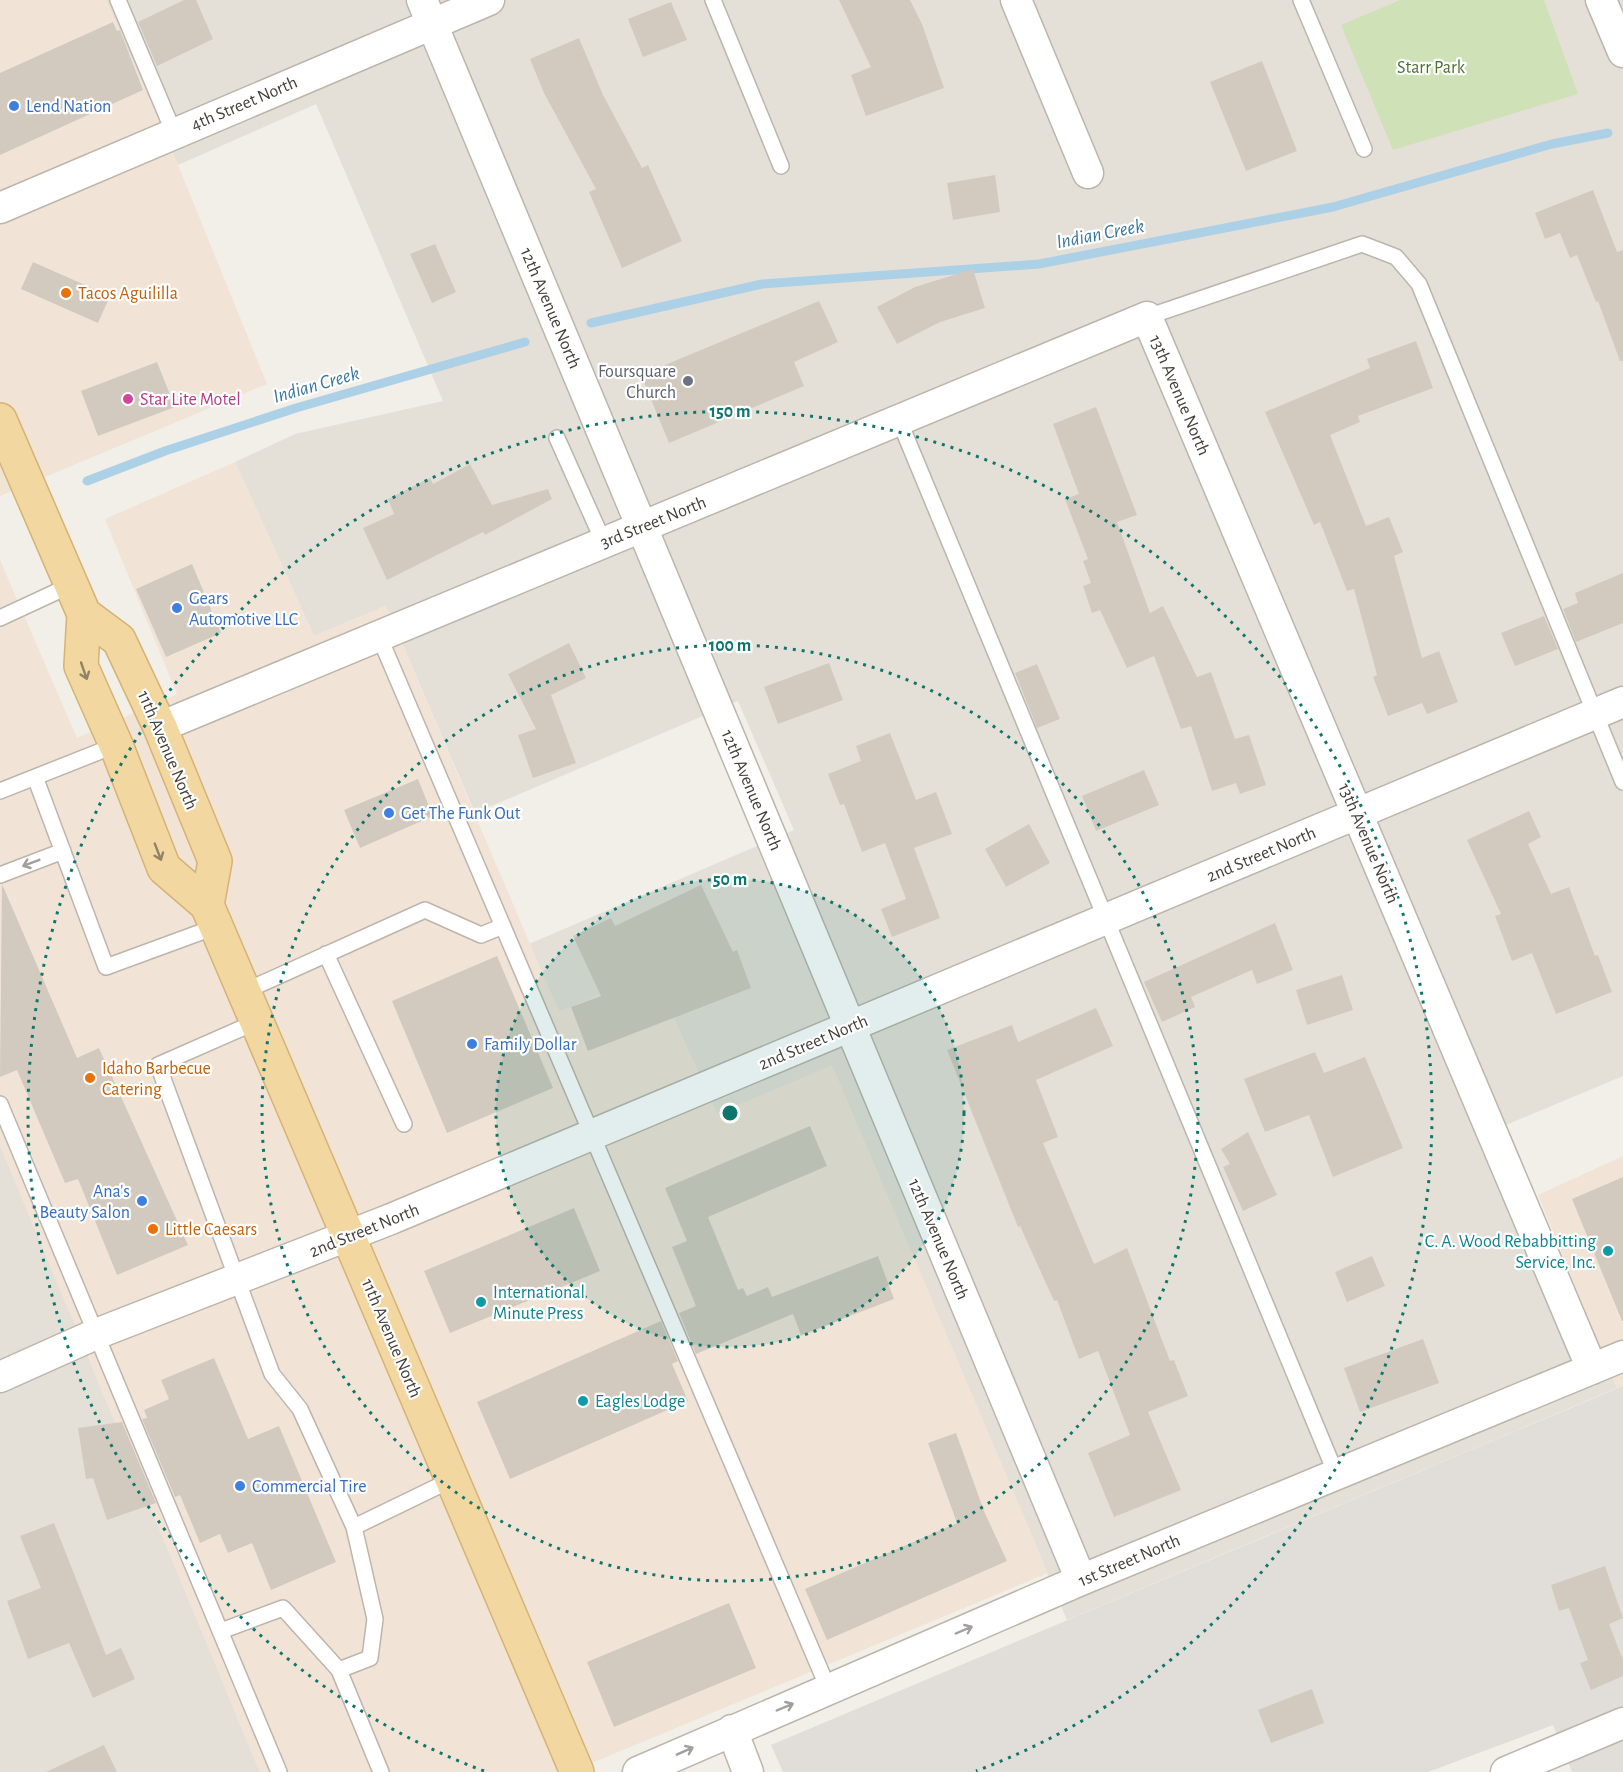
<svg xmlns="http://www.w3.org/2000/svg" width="1623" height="1772" viewBox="0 0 1623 1772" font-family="'Alegreya Sans',sans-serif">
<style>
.residential{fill:#e5e0d7}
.commercial{fill:#f1e4d6}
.industrial{fill:#e1ddd9}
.green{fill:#cfe1b6}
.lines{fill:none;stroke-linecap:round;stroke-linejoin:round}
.stream{stroke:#acd1e7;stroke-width:9}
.building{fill:#d2cabf}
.service-casing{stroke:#bcb5ac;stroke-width:18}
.minor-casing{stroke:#bcb5ac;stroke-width:33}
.primary-casing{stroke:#d5b373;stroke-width:36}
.service{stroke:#fff;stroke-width:15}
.minor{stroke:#fff;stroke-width:30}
.primary{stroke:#f2d7a1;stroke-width:33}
.oneway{stroke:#928367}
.oneway2{stroke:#a29f9c}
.ring{fill:none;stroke:#0f766e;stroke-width:3;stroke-dasharray:3 6}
.shop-dot{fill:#3f7fe0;stroke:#fff;stroke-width:2}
.food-dot{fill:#e8710a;stroke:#fff;stroke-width:2}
.worship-dot{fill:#6b7280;stroke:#fff;stroke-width:2}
.hotel-dot{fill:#d1479c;stroke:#fff;stroke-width:2}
.culture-dot{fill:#0f9aa8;stroke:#fff;stroke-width:2}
.labels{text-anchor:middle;stroke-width:4.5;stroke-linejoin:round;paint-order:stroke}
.park-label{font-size:18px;fill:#4c6f32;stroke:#fff}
.street-label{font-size:18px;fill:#443f38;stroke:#fff}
.shop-label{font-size:18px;fill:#366cbe;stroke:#fff;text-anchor:start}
.food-label{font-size:18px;fill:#c56008;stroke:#fff;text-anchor:start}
.worship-label{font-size:18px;fill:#5b616d;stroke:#fff;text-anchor:end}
.hotel-label{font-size:18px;fill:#b23c85;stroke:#fff;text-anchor:start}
.culture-label{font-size:18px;fill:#0d838f;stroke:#fff;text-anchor:start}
.water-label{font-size:20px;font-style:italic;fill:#3c789c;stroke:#fff}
.centre{fill:#0f766e;stroke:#fff;stroke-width:3}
.ring-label{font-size:18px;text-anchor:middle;font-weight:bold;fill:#0f766e;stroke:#fff;stroke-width:4.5;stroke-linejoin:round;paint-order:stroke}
</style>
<rect width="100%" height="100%" fill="#f2eee8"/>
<path class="residential" d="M106,0H1623V1076L1506,1125L1617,1388L1067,1620L832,1066L717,1114L653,972L559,1012L529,944L794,830L738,701L475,813L386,606L314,636L235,462L295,434L443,401L316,104L178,165Z
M0,1145L75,1325L260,1772H0Z"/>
<path class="commercial" d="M0,0H106L178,165L267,384L0,496Z
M235,462L314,636L386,606L559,1012L653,972L717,1114L832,1065L1048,1573L570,1772H260L0,1145V560L77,738L177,694L105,519Z
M1623,1156V1386L1617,1388L1538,1195Z"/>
<path class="industrial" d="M1623,1386V1772H1572L1553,1725L1428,1772H783L771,1745Z"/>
<path class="green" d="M1400,0H1544L1578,94L1393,150L1341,25Z"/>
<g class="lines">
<path class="stream" d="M591,323L762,284L1039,264L1333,207L1552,144L1608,133
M87,481L165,451L296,408L525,342"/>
</g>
<path class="building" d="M184,0H196L213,39L157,66L138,22Z
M839,0H910L922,24L944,88L866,116L851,75L871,67Z
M671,2L687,40L643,57L628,19Z
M113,22L117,31L120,30L143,90L0,155V73Z
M579,38L603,95L642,168L648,165L682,241L622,268L589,192L596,189L544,93L530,59Z
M1262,61L1297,151L1246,171L1210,82Z
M995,175L1000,212L953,220L947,183Z
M1593,190L1617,252L1623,250V361H1620L1598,301L1596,302L1577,255L1570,258L1560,233L1545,239L1535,213Z
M435,244L456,292L432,303L410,254Z
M33,262L110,296L98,323L21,289Z
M973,269L985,308L940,322L897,344L877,307L915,287Z
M819,301L838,342L794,362L804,386L669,443L641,375Z
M1416,341L1433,388L1358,416L1360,422L1330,435L1366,526L1389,517L1403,552L1394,556L1422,658L1439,651L1458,702L1427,714L1422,703L1388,716L1373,677L1377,675L1354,589L1347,591L1320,522L1314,525L1265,412L1370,368L1367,359Z
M157,362L175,407L98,436L81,391Z
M1096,407L1137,515L1117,522L1150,613L1163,606L1197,677L1211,672L1235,739L1249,735L1266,785L1240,794L1236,783L1212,791L1191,726L1181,729L1154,656L1127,668L1100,610L1092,613L1083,586L1091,583L1083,561L1088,559L1065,499L1079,494L1053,424Z
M470,464L492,505L548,489L552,499L485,535L483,532L387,580L363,528L394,514L388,499L430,478L433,484Z
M192,564L221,633L166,657L136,589Z
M1623,573V623L1576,642L1563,609L1578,603L1575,593Z
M1544,616L1558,649L1515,666L1501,633Z
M569,643L586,678L551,695L576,763L533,778L518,735L536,729L508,674Z
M829,663L843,700L778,724L764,687Z
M1037,664L1060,719L1037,728L1015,673Z
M890,733L916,800L936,792L952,834L914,848L940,918L892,937L881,909L906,899L885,843L862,852L844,804L840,805L828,774L861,761L856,746Z
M1144,770L1159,805L1096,831L1082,796Z
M418,779L433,816L360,848L344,810Z
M1529,811L1541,837L1528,844L1551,894L1569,887L1595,956L1598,955L1612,992L1556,1014L1532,953L1512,961L1495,916L1501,914L1467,840Z
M1029,824L1050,863L1006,887L985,849Z
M2,884L77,1058L99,1048L188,1245L117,1275L78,1179L65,1183L17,1070L0,1077Z
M701,885L733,952L737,950L751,988L588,1051L571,1007L601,996L573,936L611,918L615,926Z
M1275,923L1293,970L1257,984L1252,970L1191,997L1195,1007L1162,1022L1144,982Z
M497,956L553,1088L447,1133L392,1001Z
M1342,975L1353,1010L1307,1025L1296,990Z
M1096,1008L1113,1046L1036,1080L1058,1137L1043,1143L1094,1264L1127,1248L1170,1361L1174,1360L1188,1396L1148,1412L1181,1490L1114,1517L1088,1453L1130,1435L1098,1351L1079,1359L1057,1300L1054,1301L1020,1226L1018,1227L947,1050L1012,1025L1018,1042Z
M1315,1052L1324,1073L1365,1057L1403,1148L1333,1177L1309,1115L1265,1132L1244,1079Z
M810,1126L827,1166L708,1217L738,1290L743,1288L747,1296L768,1287L772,1297L878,1256L894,1299L801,1335L793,1314L696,1354L679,1313L696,1306L672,1247L687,1241L665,1188Z
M1248,1132L1277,1195L1243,1211L1223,1167L1230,1164L1221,1149Z
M1623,1177V1321H1622L1572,1199Z
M574,1208L600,1271L450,1333L424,1271Z
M1372,1256L1385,1286L1347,1302L1335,1272Z
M661,1321L678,1361L672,1364L688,1401L510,1479L477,1402Z
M1423,1339L1439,1383L1360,1412L1344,1368Z
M214,1358L248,1439L279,1426L336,1562L271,1590L252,1543L228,1553L220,1534L200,1543L180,1495L175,1497L142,1419L147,1418L144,1410L169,1399L161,1380Z
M122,1422L156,1503L107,1520L93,1478L86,1479L78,1428Z
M956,1433L984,1511L1007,1561L827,1640L805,1589L957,1523L928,1443Z
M54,1523L106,1655L121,1648L135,1679L93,1698L69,1643L28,1659L7,1601L41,1588L20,1536Z
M1605,1566L1623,1618L1609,1624L1623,1660V1676L1591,1690L1580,1663L1588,1660L1569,1608L1559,1611L1551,1585Z
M729,1603L756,1668L614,1727L587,1662Z
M1312,1689L1324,1723L1271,1743L1258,1710Z
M104,1745L117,1772H46Z"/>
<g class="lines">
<g class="service-casing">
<path id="service" d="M118,0L174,133
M713,0L781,166
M1301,0L1364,149
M1147,317L1362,244L1396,257L1419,284L1623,782
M899,420L1336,1474
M557,438L604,543
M0,618L71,585
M379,636L828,1688
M35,777L106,967L215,927
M0,791L116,745
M0,875L63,851
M326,954L404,1124
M243,992L425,910L481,935L503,926
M256,1022L158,1065L272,1374L300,1409L354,1527L375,1619L370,1658L339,1670L381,1772
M0,1104L279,1772
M354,1527L453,1479
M221,1631L283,1608L339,1670"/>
</g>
<g class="minor-casing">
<path id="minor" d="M422,0L1081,1580
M1016,0L1088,173
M1601,0L1623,52
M0,208L489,0
M160,727L1147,317L1592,1369
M0,1377L96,1334L391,1219L1623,702
M732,1730L748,1772
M638,1772L1081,1580L1623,1356
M1506,1772L1623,1723"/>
</g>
<g class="primary-casing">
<path id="primary" d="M0,420L84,614L81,666L116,745L164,868L207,905L577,1772
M84,614L119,640L160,727L215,861L207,905"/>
</g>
<use href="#service" class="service"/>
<use href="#minor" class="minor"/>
<use href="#primary" class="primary"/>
</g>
<defs><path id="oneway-shaft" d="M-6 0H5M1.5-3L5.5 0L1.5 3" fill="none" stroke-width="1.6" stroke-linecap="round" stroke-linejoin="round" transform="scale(1.5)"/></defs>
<g class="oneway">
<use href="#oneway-shaft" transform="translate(84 671) rotate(71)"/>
<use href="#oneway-shaft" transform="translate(158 852) rotate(69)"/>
</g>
<g class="oneway2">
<use href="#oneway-shaft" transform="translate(31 863) rotate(159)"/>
<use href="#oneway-shaft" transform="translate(964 1630) rotate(-23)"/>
<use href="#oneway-shaft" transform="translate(785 1707) rotate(-23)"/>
<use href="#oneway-shaft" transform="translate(685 1751) rotate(-24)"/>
</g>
<circle cx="730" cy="1113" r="234" fill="#0f766e" fill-opacity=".12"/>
<g class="ring">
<circle cx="730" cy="1113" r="234"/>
<circle cx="730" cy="1113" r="468"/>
<path d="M484 1771A702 702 0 1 1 976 1771"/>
</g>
<g class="shop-dot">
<circle cx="14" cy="106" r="6"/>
<circle cx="177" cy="608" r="6"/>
<circle cx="389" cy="813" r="6"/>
<circle cx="472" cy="1044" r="6"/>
<circle cx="142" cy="1201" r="6"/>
<circle cx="240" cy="1486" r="6"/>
</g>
<g class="food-dot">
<circle cx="66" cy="293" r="6"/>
<circle cx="90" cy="1078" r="6"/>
<circle cx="153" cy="1229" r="6"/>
</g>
<circle class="worship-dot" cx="688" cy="381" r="6"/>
<circle class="hotel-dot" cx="128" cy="399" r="6"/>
<g class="culture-dot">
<circle cx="1608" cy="1251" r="6"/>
<circle cx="481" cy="1302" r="6"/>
<circle cx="583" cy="1401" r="6"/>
</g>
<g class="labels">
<g class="park-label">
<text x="1431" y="73">Starr Park</text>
</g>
<g class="street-label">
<text transform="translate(244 103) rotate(-23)" y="6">4th Street North</text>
<text transform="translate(551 308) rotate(67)" y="6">12th Avenue North</text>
<text transform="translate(1180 395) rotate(67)" y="6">13th Avenue North</text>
<text transform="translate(653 522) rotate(-22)" y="6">3rd Street North</text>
<text transform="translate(168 750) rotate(67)" y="6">11th Avenue North</text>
<text transform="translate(752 790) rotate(67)" y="6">12th Avenue North</text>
<text transform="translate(1369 843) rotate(67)" y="6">13th Avenue North</text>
<text transform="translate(1261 854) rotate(-23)" y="6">2nd Street North</text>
<text transform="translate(813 1042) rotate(-23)" y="6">2nd Street North</text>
<text transform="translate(364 1230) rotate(-22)" y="6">2nd Street North</text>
<text transform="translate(939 1239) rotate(67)" y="6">12th Avenue North</text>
<text transform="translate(392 1338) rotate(67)" y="6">11th Avenue North</text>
<text transform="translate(1129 1560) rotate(-23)" y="6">1st Street North</text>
</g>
<g class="shop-label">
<text x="26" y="112">Lend Nation</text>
<text x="189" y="604">Gears<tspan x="189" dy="21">Automotive LLC</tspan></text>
<text x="401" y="819">Get The Funk Out</text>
<text x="484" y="1050">Family Dollar</text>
<text x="130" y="1197" text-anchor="end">Ana's<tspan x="130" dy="21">Beauty Salon</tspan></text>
<text x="252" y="1492">Commercial Tire</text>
</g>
<g class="food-label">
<text x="78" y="299">Tacos Aguililla</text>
<text x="102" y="1074">Idaho Barbecue<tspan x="102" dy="21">Catering</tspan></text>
<text x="165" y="1235">Little Caesars</text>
</g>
<g class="worship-label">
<text x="676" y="377">Foursquare<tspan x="676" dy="21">Church</tspan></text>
</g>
<g class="hotel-label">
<text x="140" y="405">Star Lite Motel</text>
</g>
<g class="culture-label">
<text x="1596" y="1247" text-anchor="end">C. A. Wood Rebabbitting<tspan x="1596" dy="21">Service, Inc.</tspan></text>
<text x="493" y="1298">International<tspan x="493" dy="21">Minute Press</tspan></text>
<text x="595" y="1407">Eagles Lodge</text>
</g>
<g class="water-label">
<text transform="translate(1100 233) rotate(-11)" y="7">Indian Creek</text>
<text transform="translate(316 384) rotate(-16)" y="7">Indian Creek</text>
</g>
</g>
<circle cx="730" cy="1113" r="9" class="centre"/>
<g class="ring-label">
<text x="730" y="417">150 m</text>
<text x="730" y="651">100 m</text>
<text x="730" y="885">50 m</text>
</g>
</svg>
